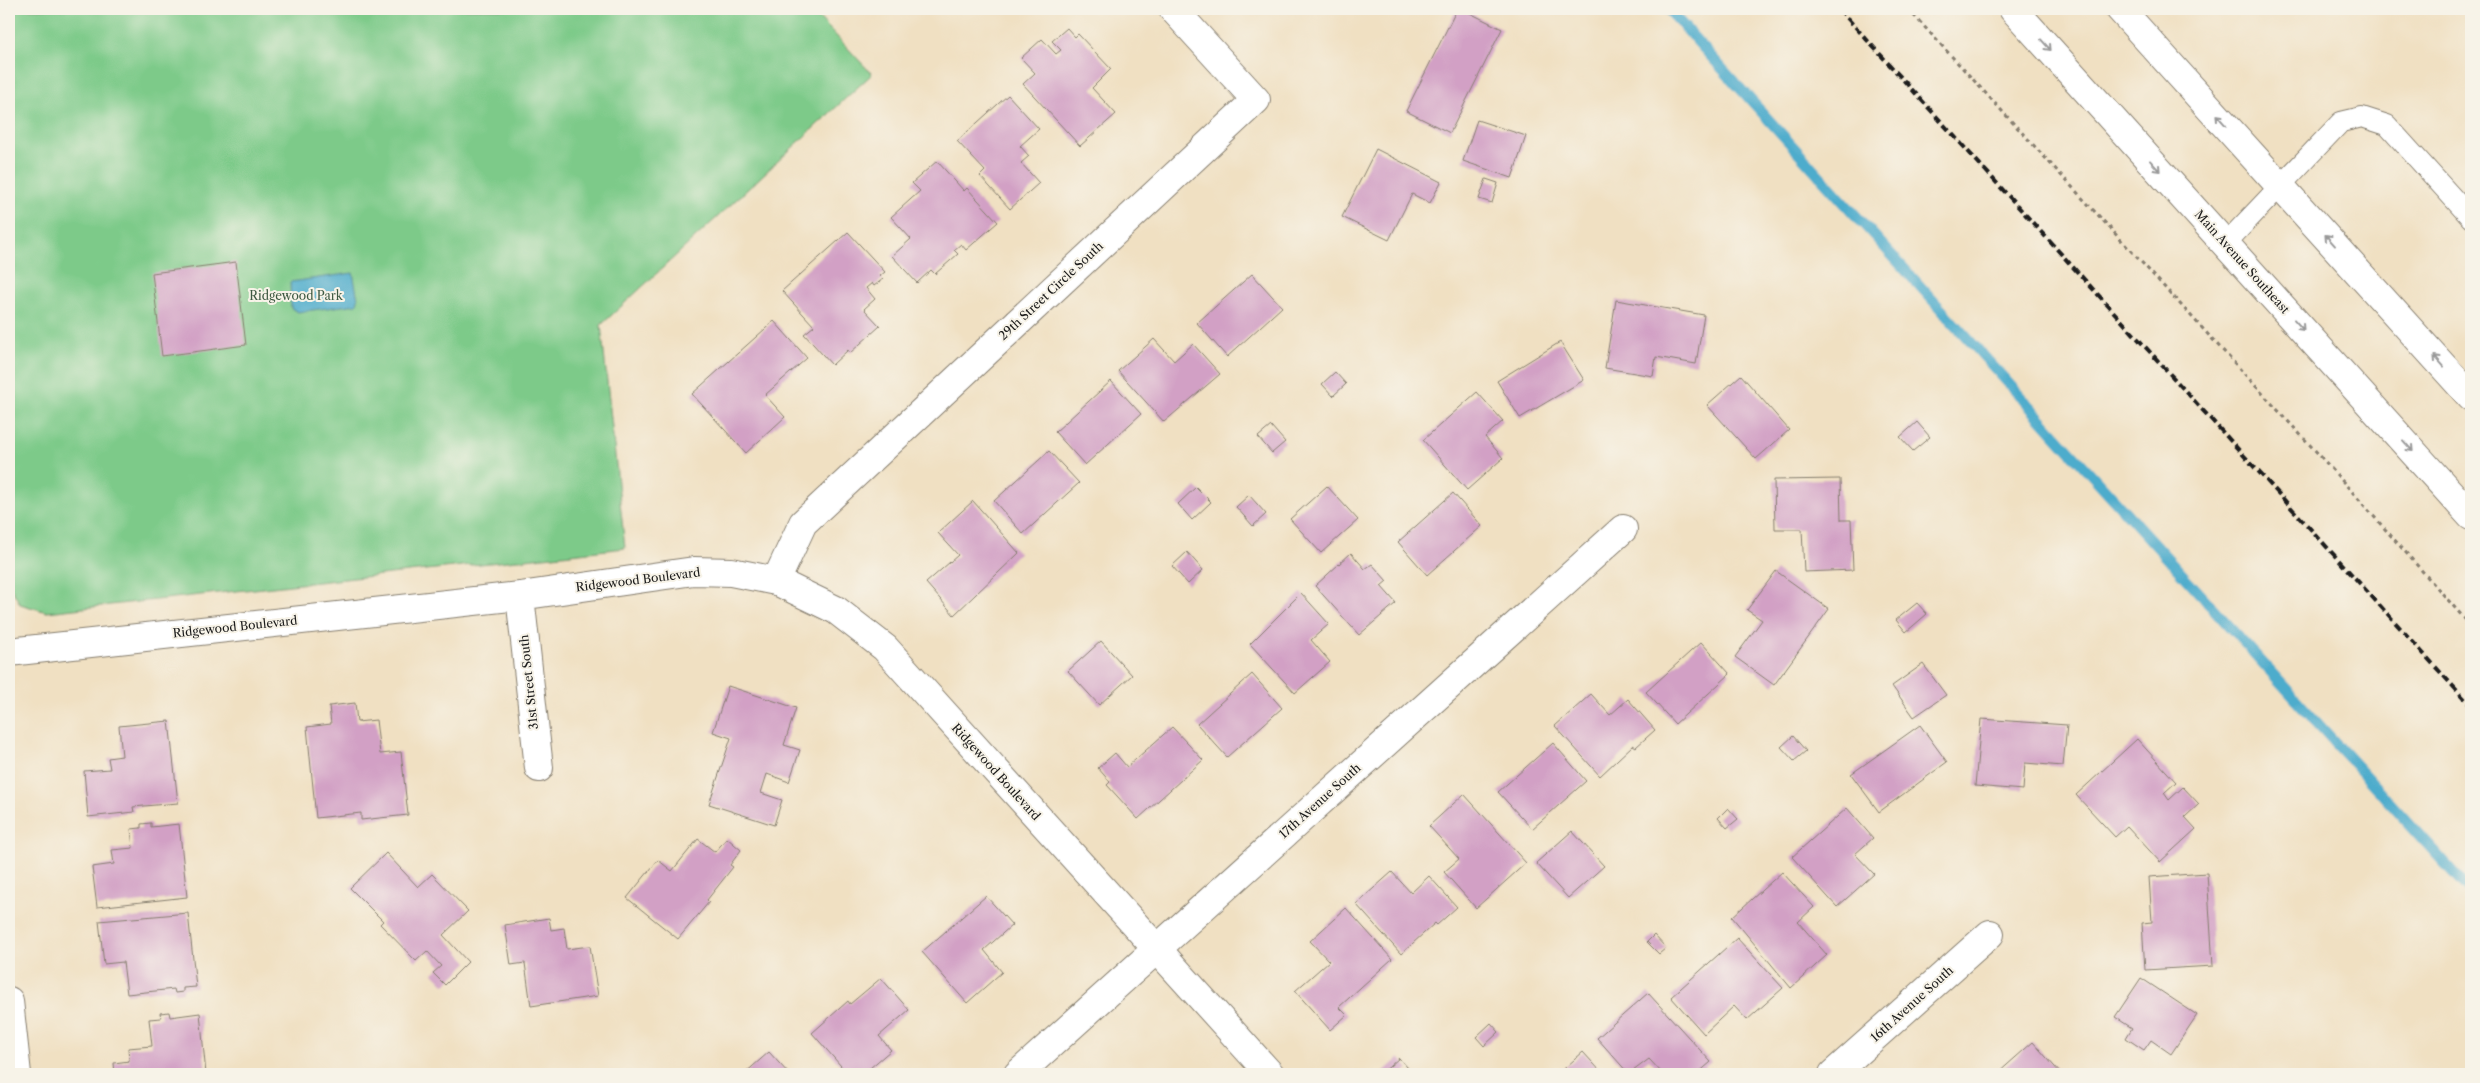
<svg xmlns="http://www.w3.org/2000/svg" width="2480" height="1083" viewBox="0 0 2480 1083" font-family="'Libre Caslon Text',serif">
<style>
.green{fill:#7dca89;stroke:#4c7352}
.water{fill:#4eaccc;stroke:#356474}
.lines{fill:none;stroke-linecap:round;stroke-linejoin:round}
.stream{stroke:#4eaccc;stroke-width:11}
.building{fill:#d2a0c5}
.service-casing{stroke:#867e6f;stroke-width:22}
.minor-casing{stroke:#867e6f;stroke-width:30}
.primary-casing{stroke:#867e6f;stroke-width:30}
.path{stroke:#867e6f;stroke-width:3;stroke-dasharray:4 4;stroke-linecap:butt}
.service{stroke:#fff;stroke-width:20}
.minor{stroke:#fff;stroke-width:28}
.primary{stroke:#fff;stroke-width:28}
.rail{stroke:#1c1c1c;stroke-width:4;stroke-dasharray:8 4;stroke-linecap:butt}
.oneway{stroke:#999}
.labels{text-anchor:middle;stroke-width:4;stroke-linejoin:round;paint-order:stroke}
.street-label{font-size:12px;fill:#1c1c1c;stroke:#f7f3e8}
.park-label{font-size:12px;fill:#3e5942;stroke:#f7f3e8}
</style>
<rect width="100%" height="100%" fill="#f7f3e8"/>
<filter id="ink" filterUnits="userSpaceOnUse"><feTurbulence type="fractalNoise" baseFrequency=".02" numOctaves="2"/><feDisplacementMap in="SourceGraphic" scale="10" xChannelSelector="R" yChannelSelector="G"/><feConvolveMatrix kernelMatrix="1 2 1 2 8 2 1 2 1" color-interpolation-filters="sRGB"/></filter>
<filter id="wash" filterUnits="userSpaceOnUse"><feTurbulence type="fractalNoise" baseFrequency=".0096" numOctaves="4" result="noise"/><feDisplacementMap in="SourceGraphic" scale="20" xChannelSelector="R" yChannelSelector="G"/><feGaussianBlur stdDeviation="1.12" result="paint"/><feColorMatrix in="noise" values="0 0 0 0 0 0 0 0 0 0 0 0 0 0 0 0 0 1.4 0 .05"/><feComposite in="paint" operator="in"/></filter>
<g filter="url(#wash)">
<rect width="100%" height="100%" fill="#f0e0c2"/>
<path class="green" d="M9,9H811L872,74L601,325L625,548L47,612L20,604L9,584Z"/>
<path class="water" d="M353,273L358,299L357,304L298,312L291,308L290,282Z"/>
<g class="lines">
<path class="stream" d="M1668,9L2471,892"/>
</g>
<g id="blocks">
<path class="building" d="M1457,9H1462L1502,29L1450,133L1406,111Z
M1067,28L1075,37L1078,34L1111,69L1092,88L1116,114L1080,146L1023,84L1035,73L1021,58L1042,39L1056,54L1061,50L1052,41Z
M1008,95L1039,129L1020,146L1029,156L1021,163L1039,183L1010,209L980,176L985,171L957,141Z
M1477,120L1526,136L1512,178L1463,161Z
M1376,149L1441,182L1430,203L1412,194L1389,240L1342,217Z
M937,161L964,191L967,188L998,222L966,250L961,244L954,250L958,254L935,274L931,270L917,283L892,256L911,239L891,217L920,191L912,183Z
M1486,179L1498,183L1492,203L1479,199Z
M848,232L885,272L880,276L883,279L874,286L872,283L866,288L875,299L864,309L880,326L850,353L848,350L832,365L804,334L814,326L782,291Z
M236,262L246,345L162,356L152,273Z
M1252,274L1282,307L1227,357L1197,323Z
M1616,300L1704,315L1696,364L1656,357L1653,376L1605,368Z
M774,321L807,358L765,395L785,417L746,453L692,394Z
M1154,339L1174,361L1193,344L1220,374L1164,422L1118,371Z
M1560,342L1584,380L1520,418L1497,381Z
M1335,372L1346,384L1333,396L1322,384Z
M1741,375L1789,430L1756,459L1707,405Z
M1111,381L1141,414L1085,465L1055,432Z
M1477,392L1503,421L1485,437L1503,458L1467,490L1423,440Z
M1917,422L1930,437L1913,451L1900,437Z
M1271,426L1285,442L1272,453L1258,437Z
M1049,451L1079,483L1023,534L994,501Z
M1840,479L1841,520H1851L1853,570L1804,572L1802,529H1775L1774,480Z
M1327,486L1358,520L1321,553L1290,519Z
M1196,487L1211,502L1192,520L1178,504Z
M1453,493L1482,526L1427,575L1398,542Z
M1249,495L1266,514L1253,526L1236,507Z
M973,501L1019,553L954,615L926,583L958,555L938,533Z
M1187,552L1203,570L1188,584L1172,566Z
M1351,553L1365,569L1372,564L1387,581L1381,586L1396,603L1359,635L1315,586Z
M1776,571L1829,609L1774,685L1735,657L1762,620L1747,610Z
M1301,593L1329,624L1311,640L1330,662L1295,693L1250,644Z
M1917,603L1927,614L1906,632L1896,620Z
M1101,641L1132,675L1099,705L1068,671Z
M1701,642L1730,674L1675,724L1646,692Z
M1923,664L1946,695L1914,717L1892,686Z
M1252,674L1282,708L1227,757L1197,724Z
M728,686L796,708L784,745L800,750L789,782L767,774L761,793L782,800L774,825L709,804L731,738L713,732Z
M1591,694L1610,715L1628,699L1655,730L1636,747L1633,745L1600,776L1555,726Z
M355,703L357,722L376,720L380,754L401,752L408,815L361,820V813L316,818L307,727L331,724L329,706Z
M1981,719L2067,725L2063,766L2025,763L2023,790L1975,786Z
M169,721L178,803L133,807L134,812L88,817L84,771L110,769L108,758L122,756L119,726Z
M1920,725L1947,762L1879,812L1851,774Z
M1172,727L1203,760L1138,819L1107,785L1110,782L1098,768L1115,753L1127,767Z
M1793,736L1806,751L1794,761L1781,747Z
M2137,739L2176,782L2164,793L2169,800L2183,787L2199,804L2185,817L2196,829L2160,862L2127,826L2115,837L2076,795Z
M1553,743L1586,781L1532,829L1498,792Z
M1464,794L1526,863L1476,908L1444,872L1459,859L1429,826Z
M1728,808L1738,819L1727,828L1718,818Z
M1847,808L1873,838L1855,854L1874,874L1837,907L1792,857Z
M151,823V827L179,824L187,897L97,907L92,867L114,864L112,850L133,848L131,829L141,828V824Z
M1572,831L1604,866L1568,898L1536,863Z
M727,838L741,850L730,865L733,867L707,900L709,902L678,939L627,898L658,860L672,871L698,839L715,852Z
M386,853L418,887L432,874L468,911L443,935L468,962L445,985L433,973L441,966L427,951L416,961L380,924L383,921L350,888Z
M1392,872L1411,893L1429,876L1457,907L1437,925L1435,923L1401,954L1356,904Z
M1782,872L1814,907L1798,922L1827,955L1791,988L1732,917Z
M2207,873L2213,966L2145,970L2142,923L2152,922L2149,877Z
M986,896L1012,925L984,950L1002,972L967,1003L922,952Z
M1346,908L1392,959L1339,1007L1347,1015L1330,1030L1295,991L1329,961L1310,941Z
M188,913L196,987L183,988V992L175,993L174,989L127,994L123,962L104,964L99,921Z
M549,918L551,930L564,928L567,949L590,946L598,996L531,1006L525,963L511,965L505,925Z
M1654,935L1666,948L1659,954L1647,942Z
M1737,938L1783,988L1747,1020L1734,1006L1704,1034L1671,997Z
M881,978L909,1010L879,1036L891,1050L863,1074H848L812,1033L848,1001L850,1004Z
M2141,978L2197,1015L2171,1054L2151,1040L2144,1050L2126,1038L2132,1028L2115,1017Z
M1648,993L1711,1062L1697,1074H1663L1649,1059L1629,1074L1597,1038Z
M169,1012L170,1017L200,1013L206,1074H115L114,1063L129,1061L128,1048L152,1046L149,1019L161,1018L160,1013Z
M1491,1023L1499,1032L1484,1046L1476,1037Z
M2033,1042L2061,1074H1999L1998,1073Z
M769,1052L789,1074H744Z
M1583,1052L1603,1074H1558Z
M1399,1058L1409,1069L1403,1074H1381Z"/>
</g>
</g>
<g filter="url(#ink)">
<use href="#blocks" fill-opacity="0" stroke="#867e6f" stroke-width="1"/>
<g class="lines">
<g class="service-casing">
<path id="service" d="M2225,244L2341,122L2362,117L2387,125L2471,218"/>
</g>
<g class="minor-casing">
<path id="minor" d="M776,581L803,523L1256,100L1173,9
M520,596L539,768
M9,652L520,596L694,571L731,572L776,581L836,610L885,648L1270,1074
M9,1001L17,1074
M1018,1074L1623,529
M1833,1074L1990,934"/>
</g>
<g class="primary-casing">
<path id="primary" d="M2013,9L2471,516
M2120,9L2471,397"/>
</g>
<path class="path" d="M1908,9L2322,458L2471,626"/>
<use href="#service" class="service"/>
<use href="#minor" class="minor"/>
<use href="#primary" class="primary"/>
<path class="rail" d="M1839,9L2471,706"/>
</g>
<defs><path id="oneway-shaft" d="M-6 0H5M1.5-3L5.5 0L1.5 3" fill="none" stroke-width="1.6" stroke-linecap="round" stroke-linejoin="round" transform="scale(1.25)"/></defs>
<g class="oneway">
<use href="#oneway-shaft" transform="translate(2046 45) rotate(48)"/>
<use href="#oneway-shaft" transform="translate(2221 120) rotate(-132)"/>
<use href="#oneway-shaft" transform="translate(2155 166) rotate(48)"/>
<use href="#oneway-shaft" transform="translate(2330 240) rotate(-132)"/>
<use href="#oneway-shaft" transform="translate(2299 325) rotate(48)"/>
<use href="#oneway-shaft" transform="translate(2439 361) rotate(-132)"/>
<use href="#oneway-shaft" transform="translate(2408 446) rotate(48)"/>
</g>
</g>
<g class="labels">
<g class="street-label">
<text transform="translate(2242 262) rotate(48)" y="4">Main Avenue Southeast</text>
<text transform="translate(1051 291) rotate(-43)" y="4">29th Street Circle South</text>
<text transform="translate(638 580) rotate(-7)" y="4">Ridgewood Boulevard</text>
<text transform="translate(235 627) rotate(-6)" y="4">Ridgewood Boulevard</text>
<text transform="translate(529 682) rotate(-96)" y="4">31st Street South</text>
<text transform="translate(996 772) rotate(48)" y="4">Ridgewood Boulevard</text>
<text transform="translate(1320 801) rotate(-42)" y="4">17th Avenue South</text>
<text transform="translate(1912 1004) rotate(-42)" y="4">16th Avenue South</text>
</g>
<g class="park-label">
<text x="296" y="300">Ridgewood Park</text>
</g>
</g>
<rect width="2480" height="1083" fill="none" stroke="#f7f3e8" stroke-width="30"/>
</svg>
